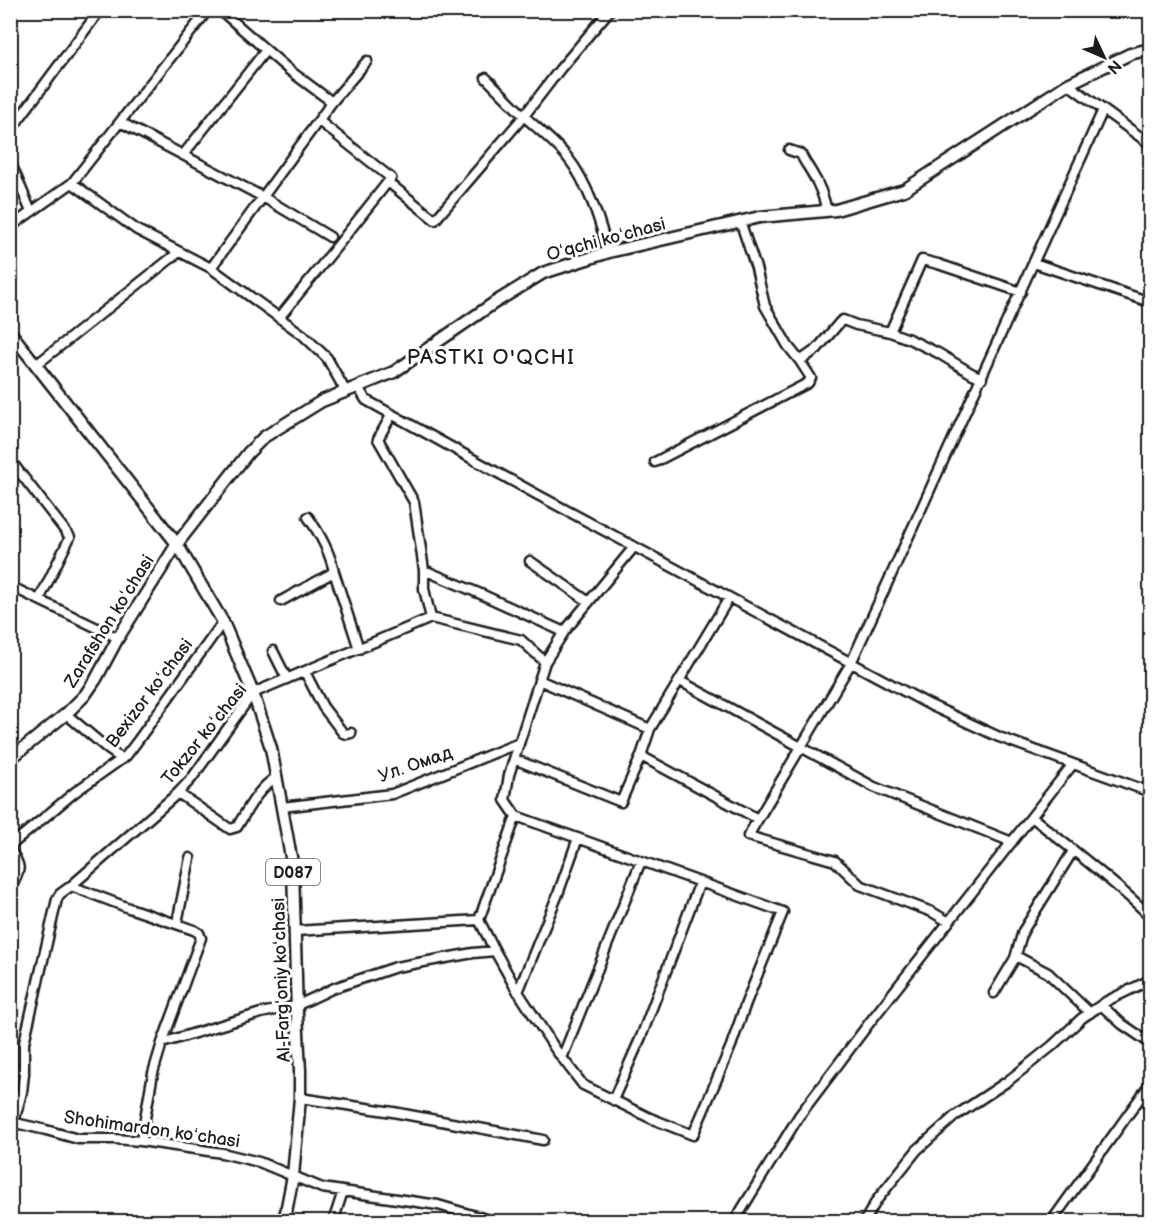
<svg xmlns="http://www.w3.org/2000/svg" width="1161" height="1232" viewBox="0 0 1161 1232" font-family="'Balsamiq Sans',sans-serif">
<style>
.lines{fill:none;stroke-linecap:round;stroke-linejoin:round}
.minor-casing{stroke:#1c1c1c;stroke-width:13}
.major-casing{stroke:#1c1c1c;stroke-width:15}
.minor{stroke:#fff;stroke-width:8}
.major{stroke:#fff;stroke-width:10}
.labels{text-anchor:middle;stroke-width:6;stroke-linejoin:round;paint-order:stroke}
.shield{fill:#fff;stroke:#606060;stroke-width:1.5}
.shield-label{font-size:16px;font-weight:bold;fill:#1c1c1c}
.street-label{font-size:18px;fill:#1c1c1c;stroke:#fff}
.quarter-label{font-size:21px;letter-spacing:1.5px;fill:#1c1c1c;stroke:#fff}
</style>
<rect width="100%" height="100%" fill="#fff"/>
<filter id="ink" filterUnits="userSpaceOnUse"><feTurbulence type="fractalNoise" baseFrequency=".0167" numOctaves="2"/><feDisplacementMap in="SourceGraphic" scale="12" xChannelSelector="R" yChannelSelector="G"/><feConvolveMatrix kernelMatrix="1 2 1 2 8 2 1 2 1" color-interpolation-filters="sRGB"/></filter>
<g filter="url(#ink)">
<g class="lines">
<g class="minor-casing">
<path id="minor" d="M218,10L226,15L289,70L332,102
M486,78L524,116L560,69L610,10
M1068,84L1150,144
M120,122L263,197L330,237
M10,131L100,10
M789,150L801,154C804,162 809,167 813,175C820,186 824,198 827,211
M183,155L266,50
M10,161L31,212
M388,182L435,220L524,116C539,130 556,143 568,158C586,180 603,226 607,253
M72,183L208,10
M740,221L756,268L765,306L788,346L800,361L817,349L840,322L843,320L856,325L890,332L909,339L938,353L971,373L982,378
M10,227L72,183L137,230L211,268L332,102L367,61
M1034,263L1150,302
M211,268L303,335L327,358L346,392
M279,318L338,245L391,178L319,121
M890,332L922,260L938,264L1021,292
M36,365L179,252
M358,387L366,400L536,494L930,705L999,737L1150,792
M392,414L378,439L414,502L424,570
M10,460L70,537L39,600
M655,462L808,383L811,378L800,361
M530,561L589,602
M334,572L359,649
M10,586L118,638
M281,601L334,572C330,552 320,534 308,517
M431,618L424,589V570L483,595L564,632
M273,651L287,679
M305,672L323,707L343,733L347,734L351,733
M539,680L650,729L729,598
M680,681L874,787L1012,842
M66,714L109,750L122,759
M641,756L758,819
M514,759L621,802L641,756L650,729
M178,793L230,829L237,827C248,809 258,788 277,777
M282,807L392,794L519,743
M516,816L700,882
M1032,817C1072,850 1113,880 1150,916
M10,846L75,792L126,756L136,743L223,622
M10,850C24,869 19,871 10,890
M71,886L129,908L194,930L199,933L201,938L162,1043L153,1073L141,1141
M949,922L932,912L860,885L835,861L748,836L851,663L1103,110
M177,923L190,858
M295,931L479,920
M495,951L515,987L556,1050L583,1085L650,1118L693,1135L731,1046L746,1003L783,912L700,882L641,1037L613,1100
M1016,956L1048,973L1090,1013
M518,992L558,894L578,838
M994,993L1015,958L1023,931L1073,851
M1101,1005L1122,1024L1150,1043
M162,1043L261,1013L296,1006L334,988L396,967L473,953L495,951L479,920L516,816L505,800L509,775L545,662L564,632L634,547
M562,1058L641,861
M300,1098L393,1112L543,1140
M11,1122L46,1130L78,1139H114L141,1141L222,1153L259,1162L322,1188L438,1205L496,1222
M14,1122L22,1092L24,1074V1043L57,899L60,894L71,886L178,793L192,778L253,693L431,618L521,640L545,662
M333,1222L343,1191
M734,1222L799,1116L870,1022L1073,764
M864,1222L877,1200L917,1150L955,1116L1008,1081L1052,1046L1082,1018L1107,1001L1150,980
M1051,1222L1150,1084"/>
</g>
<g class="major-casing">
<path id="major" d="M10,332L177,544L223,622L253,693L271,748L293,868L297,1014L300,1071V1098L293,1176L284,1222
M10,759L66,714L85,695L96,679L118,638L177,544L248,453L264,437L322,401L394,372L494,303L543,273L609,252L760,217L836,210L904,190L1068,84L1130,54L1150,49"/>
</g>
<use href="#minor" class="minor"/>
<use href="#major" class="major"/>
</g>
</g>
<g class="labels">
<rect class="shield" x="266" y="859" width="54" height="26" rx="4.5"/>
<g class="shield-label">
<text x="293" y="878">D087</text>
</g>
<g class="street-label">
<text transform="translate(606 239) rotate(-15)" y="6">Oʻqchi koʻchasi</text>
<text transform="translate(109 621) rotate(-58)" y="6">Zarafshon koʻchasi</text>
<text transform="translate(149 693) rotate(-53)" y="6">Bexizor koʻchasi</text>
<text transform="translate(204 734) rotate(-51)" y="6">Tokzor koʻchasi</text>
<text transform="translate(415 764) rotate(-19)" y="6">Ул. Омад</text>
<text transform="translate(281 980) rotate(-92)" y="6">Al-Fargʻoniy koʻchasi</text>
<text transform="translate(152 1129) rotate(8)" y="6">Shohimardon koʻchasi</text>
</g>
<g class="quarter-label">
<text x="491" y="364">PASTKI O'QCHI</text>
</g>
</g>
<rect width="1161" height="1232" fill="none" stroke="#fff" stroke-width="36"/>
<rect x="18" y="18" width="1125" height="1196" fill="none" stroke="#1c1c1c" stroke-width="2" filter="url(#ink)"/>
<g transform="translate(1104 57) rotate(134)" stroke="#ffffff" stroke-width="4.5" paint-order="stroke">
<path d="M0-4.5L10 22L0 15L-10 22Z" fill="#1c1c1c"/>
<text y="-9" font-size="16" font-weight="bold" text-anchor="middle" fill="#1c1c1c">N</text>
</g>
</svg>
